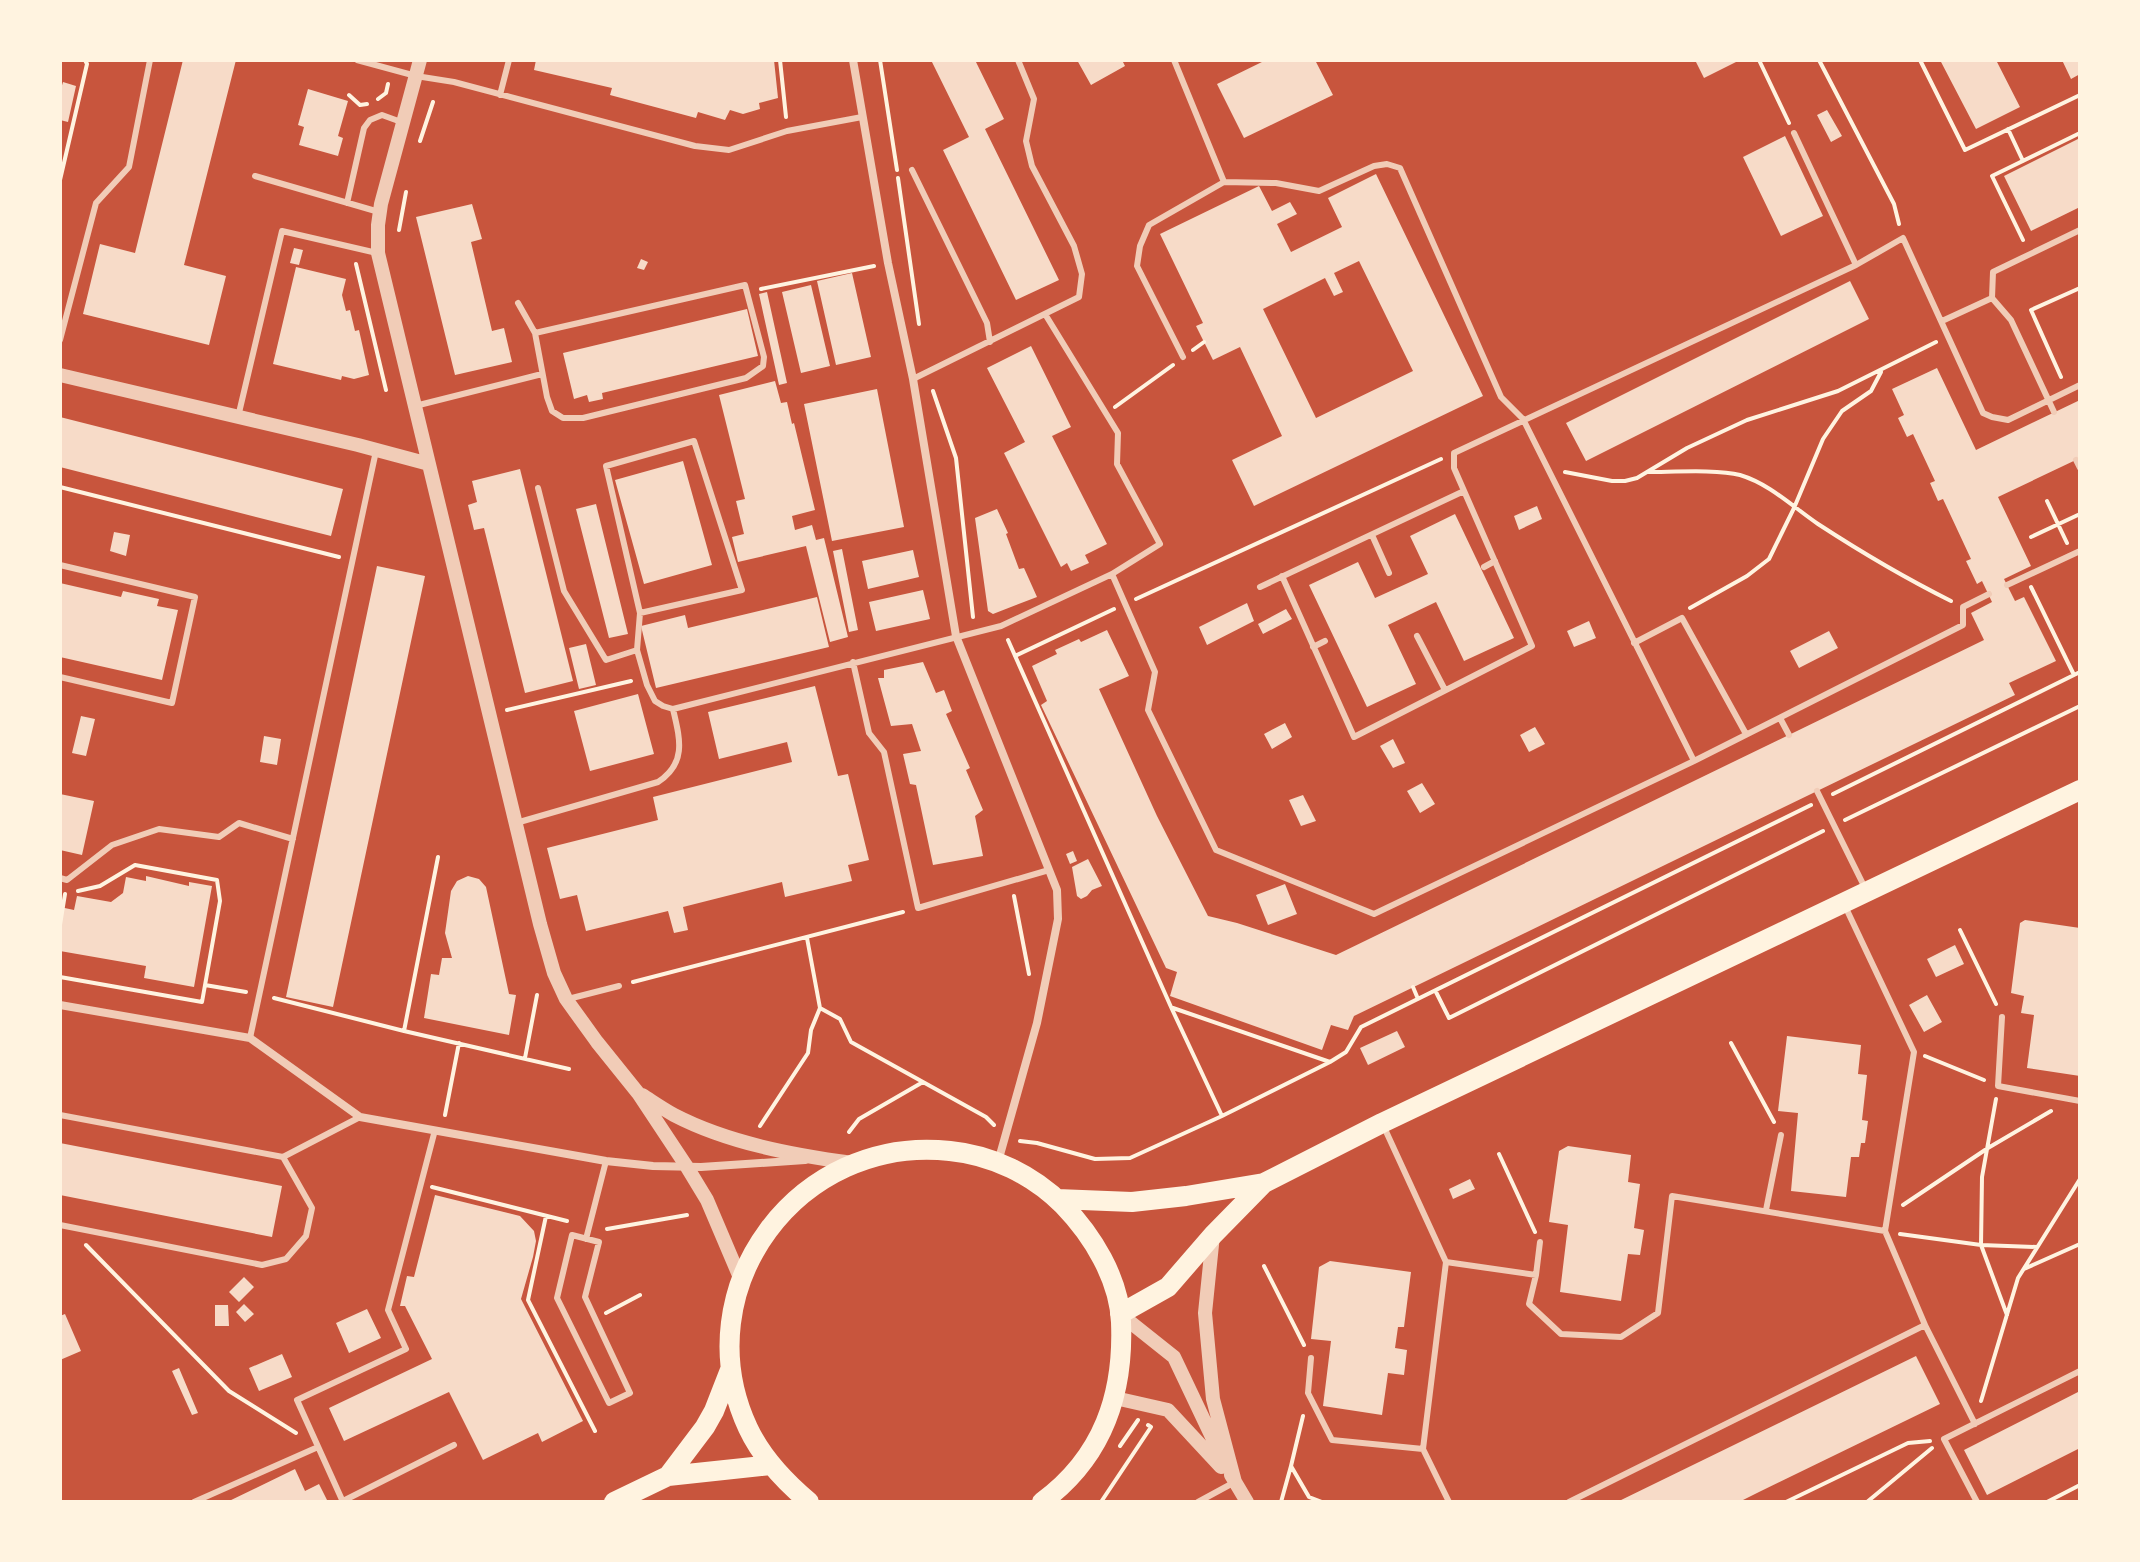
<svg xmlns="http://www.w3.org/2000/svg" width="2140" height="1562" viewBox="0 0 2140 1562" font-family="'Golos Text',sans-serif">
<style>
.building{fill:#f7dbc8;fill-rule:evenodd}
.lines{fill:none;stroke-linecap:round;stroke-linejoin:round}
.path{stroke:#fff3e0;stroke-width:4}
.service{stroke:#f1ccb7;stroke-width:6}
.minor{stroke:#f1ccb7;stroke-width:8}
.tertiary{stroke:#f1ccb7;stroke-width:14}
.primary{stroke:#fff3e0;stroke-width:20}
</style>
<rect width="100%" height="100%" fill="#c8553d"/>
<path class="building" d="M183,60H236L184,265L226,276L209,345L83,314L100,244L135,253Z
M536,60H774L778,98L759,103L760,109L743,114L730,110L725,120L698,112L696,118L610,95L612,88L534,70Z
M931,60H975L1004,119L985,129L1059,280L1016,300L943,150L969,137Z
M1077,60H1122L1125,66L1091,85Z
M1266,60H1315L1333,95L1244,138L1217,84Z
M1695,60H1740L1704,78Z
M1940,60H1996L2020,107L1976,129Z
M2062,60H2080V74L2071,79Z
M63,82L76,86L68,122L60,120V92Z
M308,89L348,101L338,136L343,138L338,156L299,145L304,127L298,125Z
M1827,110L1842,136L1831,142L1817,115Z
M1785,136L1823,216L1781,236L1743,157Z
M2080,138V207L2031,231L2004,176Z
M1376,174L1483,396L1254,506L1232,460L1282,436L1240,347L1213,360L1196,326L1203,323L1160,234L1259,186L1272,211L1290,202L1297,214L1277,224L1291,252L1342,227L1328,198ZM1359,261L1413,371L1316,418L1263,309L1325,278L1334,296L1343,292L1334,273Z
M472,204L482,239L471,242L492,331L504,328L512,362L455,375L416,217Z
M294,248L303,250L299,265L290,263Z
M641,259L648,262L644,270L637,268Z
M296,267L346,279L342,295L346,311L350,310L355,331L359,330L369,375L354,379L342,376L341,380L273,364Z
M852,273L871,357L836,365L817,281Z
M1850,281L1869,319L1586,461L1566,423Z
M811,285L830,366L801,373L782,292Z
M767,292L787,383L779,385L759,294Z
M747,309L758,356L602,393L603,399L589,402L587,395L574,399L563,353Z
M1031,346L1071,427L1052,436L1107,544L1085,555L1089,563L1071,571L1067,563L1061,567L1004,453L1025,442L987,368Z
M1937,368L1976,450L2080,400V458L1998,497L2031,566L2004,579L2015,601L2024,597L2056,661L2009,683L2015,695L1354,1016L1348,1030L1331,1025L1322,1050L1170,996L1177,972L1166,968L1041,705L1047,701L1032,666L1057,654L1055,650L1079,639L1081,642L1107,630L1129,676L1099,689L1157,816L1208,916L1237,923L1336,955L1984,640L1971,613L1992,602L1982,581L1977,584L1966,561L1971,559L1943,499L1938,501L1930,483L1935,481L1913,434L1907,437L1898,418L1904,415L1892,389Z
M775,381L781,403L787,402L792,424L794,423L815,510L792,516L795,530L812,525L816,540L824,538L848,637L830,642L806,546L738,562L732,537L744,534L736,501L745,499L719,395Z
M877,389L904,527L832,541L804,404Z
M60,417L343,489L331,536L60,467Z
M683,461L712,565L644,584L615,480Z
M520,469L573,681L525,693L484,528L474,530L468,505L477,502L472,481Z
M596,504L628,634L609,638L576,509Z
M1537,506L1542,519L1519,530L1514,516Z
M997,509L1008,533L1006,534L1019,569L1024,568L1037,597L993,614L988,611L975,518Z
M1455,514L1514,638L1464,661L1436,602L1388,625L1416,684L1367,707L1309,585L1358,562L1375,598L1428,574L1410,536Z
M114,532L130,535L126,556L110,551Z
M842,549L858,630L849,632L833,551Z
M913,550L919,577L868,589L862,561Z
M377,566L425,576L333,1007L286,997Z
M60,583L121,597L123,591L159,599L157,606L178,610L162,680L60,657Z
M923,590L930,619L876,631L869,602Z
M817,597L829,647L656,688L641,626L685,615L688,628Z
M1247,603L1254,621L1207,645L1199,627Z
M1286,609L1292,619L1263,634L1258,624Z
M1589,621L1596,638L1574,647L1567,631Z
M1829,631L1838,648L1799,668L1790,651Z
M586,644L596,685L579,689L569,648Z
M923,662L936,693L944,690L952,711L946,714L970,768L966,770L983,810L975,816L983,856L933,865L916,785L910,784L903,754L921,751L912,724L891,726L878,678H884V670Z
M815,686L838,776L848,774L869,860L848,865L852,881L785,897L782,882L683,907L688,930L674,933L668,911L586,931L577,895L560,899L547,848L658,820L653,797L792,762L787,742L719,759L708,712Z
M638,694L654,754L590,771L574,711Z
M81,716L95,719L86,756L72,753Z
M1285,723L1292,737L1272,749L1264,734Z
M1535,727L1545,744L1529,752L1520,735Z
M264,736L281,739L277,765L260,762Z
M1393,739L1405,763L1393,768L1380,746Z
M1422,783L1435,804L1420,813L1407,791Z
M60,794L94,801L82,855L60,850Z
M1303,795L1316,821L1301,826L1289,800Z
M1073,851L1077,861L1070,864L1066,854Z
M1088,859L1102,886L1092,890L1087,896L1081,899L1077,896L1072,867Z
M146,876L189,886V882L212,886L194,987L144,978L146,966L60,951V907L74,910L77,896L111,902L123,893L126,877L146,881Z
M468,876L479,879L486,887L509,994L516,995L509,1035L424,1018L431,974L439,975L442,958H452L445,933L451,891L457,881Z
M1285,884L1297,914L1268,925L1256,895Z
M2025,920L2080,928V1076L2027,1068L2034,1015L2021,1013L2024,996L2011,993L2020,923Z
M1955,945L1964,964L1936,977L1927,959Z
M1927,995L1942,1022L1924,1032L1909,1005Z
M1397,1031L1405,1047L1368,1065L1360,1048Z
M1787,1036L1861,1045L1858,1074L1867,1075L1862,1120L1868,1121L1865,1143H1861L1859,1157H1851L1846,1197L1791,1191L1798,1113L1778,1111Z
M60,1143L282,1186L272,1237L60,1195Z
M1568,1146L1631,1155L1628,1182L1640,1184L1634,1228L1644,1230L1640,1255L1628,1254L1621,1301L1560,1292L1568,1225L1549,1222L1559,1151Z
M1470,1179L1475,1189L1453,1199L1449,1189Z
M435,1195L520,1216L534,1231L536,1241L533,1257L521,1299L583,1421L542,1442L538,1433L483,1460L449,1392L344,1441L329,1408L432,1359L405,1306H400L407,1276L414,1277Z
M1330,1261L1411,1272L1404,1327H1398L1395,1348L1407,1350L1404,1375L1388,1373L1382,1415L1323,1406L1331,1341L1311,1339L1319,1267Z
M244,1277L254,1287L239,1302L229,1292Z
M244,1304L254,1314L245,1322L236,1312Z
M215,1305H228L229,1326H215Z
M367,1309L381,1338L349,1353L336,1323Z
M65,1314L81,1351L60,1360V1316Z
M282,1354L292,1377L259,1391L249,1368Z
M1916,1356L1940,1404L1759,1492L1739,1502H1617Z
M179,1368L198,1413L192,1415L172,1371Z
M2080,1391V1448L1987,1495L1964,1450Z
M295,1469L305,1491L319,1484L328,1502H227Z"/>
<g class="lines">
<path class="path" d="M780,60L786,117
M880,60L897,170
M1759,60L1789,123
M1819,60L1894,204L1899,224
M1920,60L1965,150L2080,95
M349,95L360,105L367,104
M378,99L386,93L388,84
M2008,129L2023,161
M420,141L433,102
M898,178L919,324
M60,180L87,64L85,60
M399,230L406,192
M2023,240L1992,176L2080,133
M356,264L386,390
M761,289L874,266
M2031,310L2061,377
M2031,310L2080,288
M1193,350L1204,342
M933,391L956,458L973,617
M1115,407L1173,365
M1565,472L1612,481H1625L1637,478L1687,448L1747,420L1838,391L1936,342
M1648,472C1672,472 1718,469 1740,475C1770,484 1793,507 1818,524C1861,552 1905,578 1951,601
M60,487L339,557
M2047,501L2067,543
M2031,537L2080,514
M2031,587L2074,675
M1136,599L1441,459
M1690,608L1747,576L1769,559L1794,508L1823,439L1842,411L1871,391L1881,372
M1008,640L1171,1007L1222,1116
M1015,656L1114,609
M507,710L631,681
M1833,794L2080,672
M1845,820L2080,706
M1014,896L1029,974
M60,925L65,894
M1960,930L1996,1004
M60,977L202,1002L220,901L217,880L135,865L100,886L78,891
M633,982L903,912
M205,985L246,992
M1413,987L1418,999
M1436,992L1449,1018L1823,831
M274,998L404,1031L569,1069
M820,1008L840,1019L851,1042L986,1117L994,1125
M1173,1008L1330,1062
M404,1031L438,857
M1731,1043L1774,1122
M1925,1056L1984,1080
M525,1058L537,995
M1996,1099L1982,1177L1981,1245L2007,1315
M445,1115L459,1043
M760,1126L808,1053L811,1030L820,1008L807,938
M849,1132L859,1119L923,1082
M1020,1141L1037,1143L1095,1159L1130,1158L1222,1116L1330,1062L1346,1052L1361,1027L1811,805
M1499,1154L1535,1232
M432,1187L567,1221
M1903,1205L1988,1148L2051,1111
M546,1216L528,1300L595,1431
M607,1229L687,1215
M1900,1234L1981,1245L2037,1247
M86,1245L229,1391L296,1433
M1264,1266L1304,1345
M2024,1269L2080,1244
M606,1313L640,1295
M1981,1401L2018,1278L2080,1179
M1303,1416L1291,1466L1309,1497L1322,1502
M1120,1446L1138,1420
M1101,1502L1151,1427L1148,1425
M1281,1502L1291,1466
M1786,1502L1908,1443L1930,1441
M1867,1502L1932,1448
M2047,1502L2080,1485"/>
<path class="service" d="M357,60L416,76L454,82L695,146L729,150L787,131L862,117
M1174,60L1224,182
M500,95L509,60
M1794,133L1856,265
M912,170L987,323L990,342
M255,176L379,212
M347,203L364,128L370,120L382,115L404,123
M1992,298L2011,320L2054,412
M518,303L535,333L547,397L552,411L563,418H583L746,378L763,366L764,357L745,285L535,333
M1942,321L1992,298L1993,272L2080,230
M60,340L96,203L129,167L150,60
M1183,357L1137,266L1140,246L1149,225L1224,182L1276,183L1319,191L1374,166L1387,164L1400,168L1501,397L1523,419L1694,761
M913,379L1079,297L1082,274L1074,246L1032,166L1026,141L1034,99L1018,60
M415,406L542,374
M238,417L282,231L377,253
M2076,460L2080,468
M538,488L564,591L606,660L637,650
M1372,535L1389,573
M60,565L195,597L172,703L60,677
M1484,567L1495,561
M1112,574L1155,672L1148,710L1216,850L1374,914L1694,761L1963,625V607L1989,594
M1282,576L1354,737L1532,646L1454,468V453L1856,265L1903,238L1983,413L1992,417L2008,420L2080,385
M2007,585L2080,551
M1260,587L1464,491
M640,613L742,590L694,441L606,466L640,613L637,650L647,685L655,701L663,706L673,709L1001,626L1112,574L1160,544L1117,464L1118,433L1045,314
M1417,636L1445,690
M1634,643L1682,618L1746,734
M1313,647L1325,641
M853,662L869,733L884,752L918,908L1049,870
M1780,718L1789,735
M1817,791L1865,888
M516,823L658,782C687,763 680,739 673,709
M60,878L67,880L112,845L159,829L219,837L239,823L293,839
M1845,906L1914,1052L1885,1231L1925,1325
M568,999L619,986
M2002,1017L1998,1086L2080,1101
M250,1038L376,451
M60,1115L283,1157L360,1117
M1384,1127L1446,1262L1423,1449
M1766,1210L1781,1135
M60,1225L262,1265L286,1259L306,1236L312,1208L283,1157
M572,1235L599,1242L585,1297L630,1393L609,1403L557,1298Z
M586,1239L606,1161
M1446,1262L1536,1275L1529,1304L1561,1334L1621,1337L1658,1313L1672,1196L1885,1231
M1536,1275L1540,1242
M1311,1358L1308,1393L1332,1440L1423,1449L1449,1502
M343,1501L454,1445
M194,1502L318,1447
M343,1502L297,1400L406,1349L388,1310L435,1130
M1198,1502L1233,1483
M1569,1502L1925,1325L1975,1424
M1977,1502L1944,1439L2080,1371"/>
<path class="minor" d="M853,60L888,263L913,379L956,636L1057,890L1058,919L1037,1023L998,1162
M60,1005L250,1038L360,1117L606,1161L653,1166L701,1167L805,1160"/>
<path class="tertiary" d="M420,60L381,204L378,225V253L540,924L554,973L566,999L597,1042L638,1093L687,1167L707,1200L741,1280
M60,375L358,445L429,464
M642,1095C653,1102 663,1109 674,1115C728,1143 793,1155 853,1163
M1213,1235L1205,1313L1213,1399L1235,1482
M1120,1314L1174,1357L1221,1456
M1115,1398L1168,1410L1221,1467
M1231,1475L1247,1502"/>
<path class="primary" d="M1057,1199L1132,1202L1186,1196L1264,1183L1382,1123L2080,790
M1120,1314L1168,1287L1213,1235L1264,1183
M668,1476L705,1427L714,1411L730,1370
M614,1502L668,1476L771,1465
M809,1502C784,1481 762,1458 748,1428C683,1288 799,1134 950,1151C992,1155 1033,1175 1063,1205C1092,1235 1119,1278 1121,1322C1124,1395 1103,1457 1042,1502"/>
</g>
<rect width="2140" height="1562" fill="none" stroke="#fff3e0" stroke-width="124"/>
</svg>
